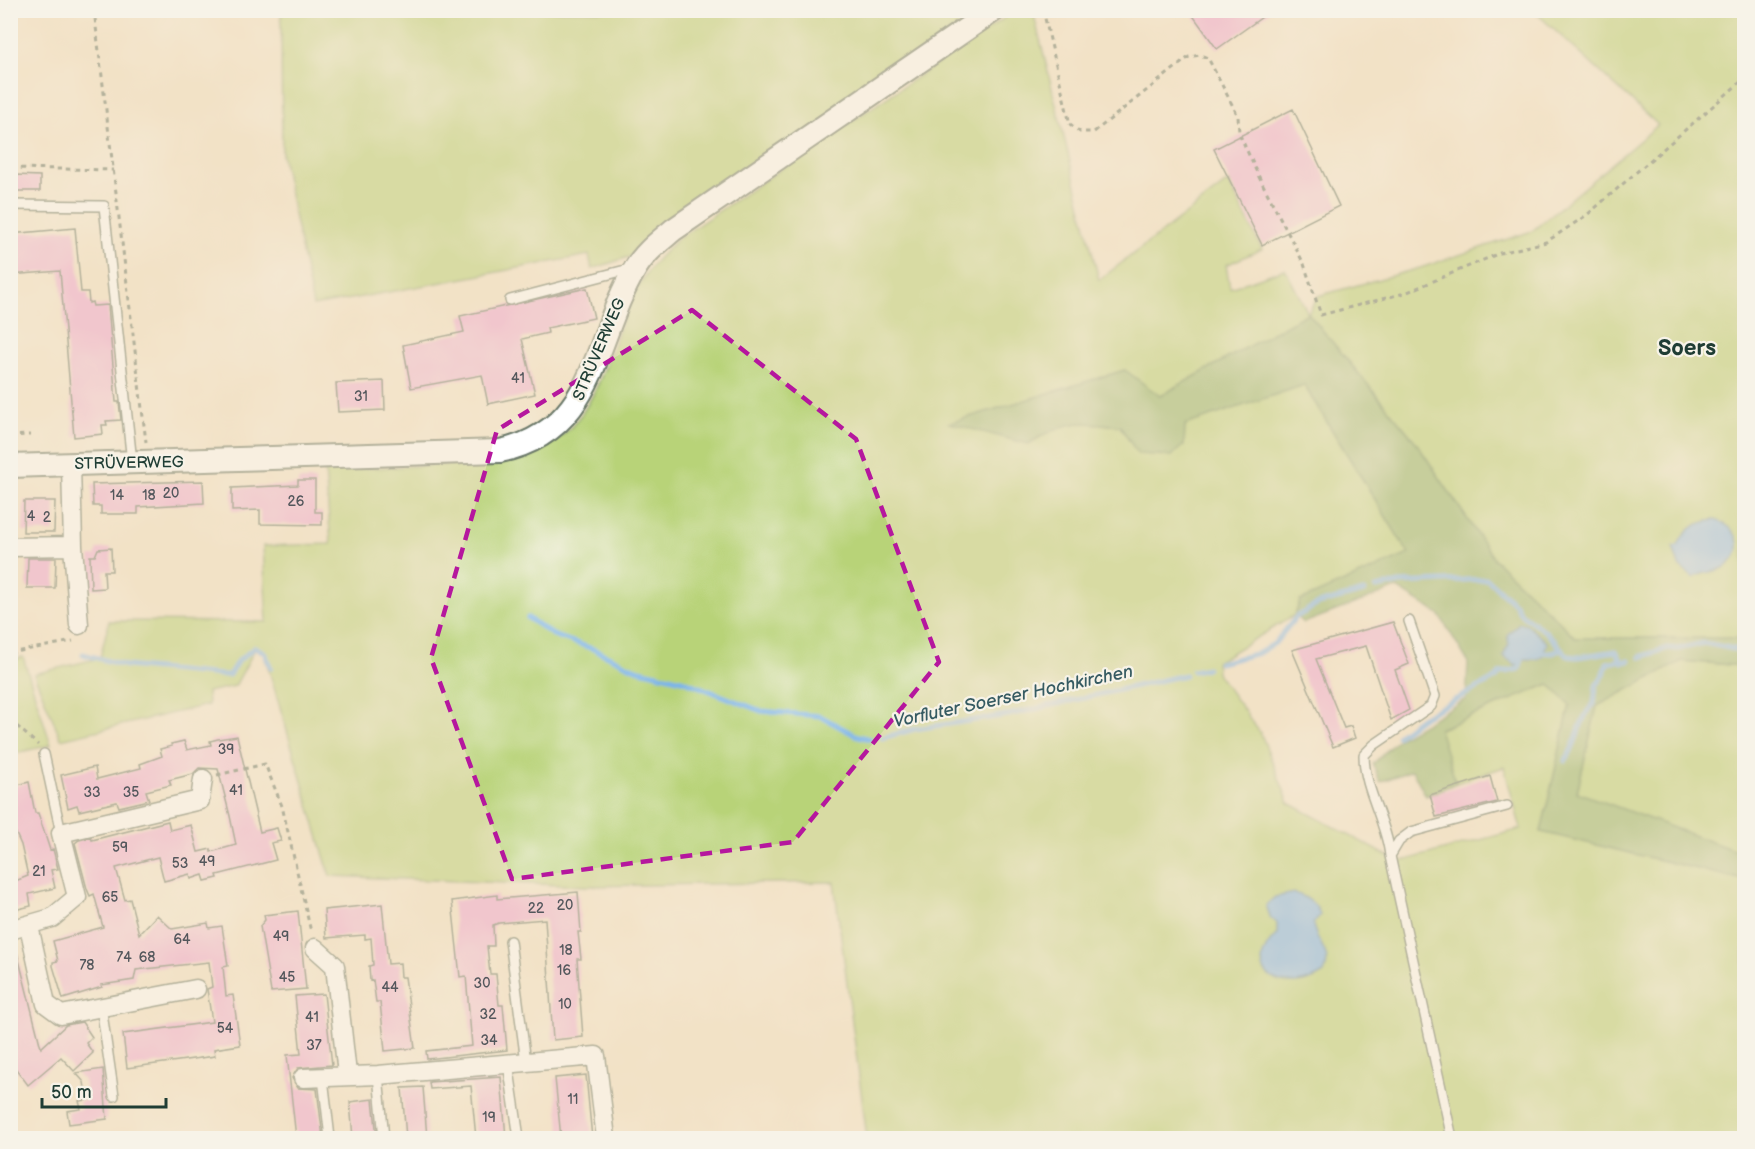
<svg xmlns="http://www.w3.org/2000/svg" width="1755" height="1149" viewBox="0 0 1755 1149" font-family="'Balsamiq Sans',sans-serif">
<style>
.green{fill:#b8d378;stroke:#6c8856;stroke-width:1.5}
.forest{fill:#92b568;stroke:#58794e;stroke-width:1.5}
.water{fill:#7ab4eb;stroke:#4c7890;stroke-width:1.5}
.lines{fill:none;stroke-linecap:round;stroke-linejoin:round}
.stream{stroke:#7ab4eb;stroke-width:5}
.building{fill:#f0a5d5}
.service-casing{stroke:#697767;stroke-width:12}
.minor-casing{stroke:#697767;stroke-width:21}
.tertiary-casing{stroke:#697767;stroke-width:26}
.path{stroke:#697767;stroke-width:3;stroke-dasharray:4.5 4.5;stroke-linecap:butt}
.service{stroke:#fff;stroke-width:9}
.minor{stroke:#fff;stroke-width:18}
.tertiary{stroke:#fff;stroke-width:22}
.marked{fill:none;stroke:#b5179e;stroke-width:4.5;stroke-dasharray:12 8;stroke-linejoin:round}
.labels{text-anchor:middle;stroke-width:4.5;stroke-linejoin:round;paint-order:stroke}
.number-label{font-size:14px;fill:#53575c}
.street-label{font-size:16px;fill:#1f3d34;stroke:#f7f3e8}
.water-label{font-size:18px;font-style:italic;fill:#365b62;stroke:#f7f3e8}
.district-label{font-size:22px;font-weight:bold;fill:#1f3d34;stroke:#f7f3e8}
</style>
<rect width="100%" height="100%" fill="#f7f3e8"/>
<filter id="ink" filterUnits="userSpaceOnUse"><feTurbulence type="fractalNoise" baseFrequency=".0167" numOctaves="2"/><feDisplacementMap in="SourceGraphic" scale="12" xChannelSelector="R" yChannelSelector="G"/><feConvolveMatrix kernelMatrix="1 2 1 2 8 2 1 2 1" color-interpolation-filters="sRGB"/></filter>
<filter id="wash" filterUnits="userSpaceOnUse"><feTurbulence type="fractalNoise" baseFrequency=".008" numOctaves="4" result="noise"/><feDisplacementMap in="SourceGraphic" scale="24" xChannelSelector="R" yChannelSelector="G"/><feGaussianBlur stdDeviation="1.35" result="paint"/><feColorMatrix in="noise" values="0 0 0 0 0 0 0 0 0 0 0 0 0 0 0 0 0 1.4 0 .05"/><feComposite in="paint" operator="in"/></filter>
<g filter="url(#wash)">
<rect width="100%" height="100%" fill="#f2e2c6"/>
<path class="green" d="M281,11H979L635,255L592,269L589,255L313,306L282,156Z
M1015,11H1033L1099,280L1228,182L1262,249L1226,265L1230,288L1285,269L1308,313L1318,296L1420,268L1532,231L1658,125L1534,11H1744V638H1576L1494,559L1415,441L1308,313L1160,396L1124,370L951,423L1028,444C1069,420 1073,421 1120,426L1138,454L1184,445L1185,425L1304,385L1409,554L1300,601L1295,615L1216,662L1217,673L1261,734L1289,803L1399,862L1521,829L1504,767L1456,783L1438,730L1549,684L1570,704L1541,832L1744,880V1138H867L834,882L588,886L330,876L269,670L263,653L255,649L235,686L207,692L208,705L61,739L34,674L100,658L109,621L267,622L263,546L331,544L325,470L505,462C608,442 599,346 646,274C654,261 666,251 676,240Z
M23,657L51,745L11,754V661Z
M1682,661L1744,666V854L1577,793L1597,706Z"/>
<path class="forest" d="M1308,313L1415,441L1494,559L1576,638H1744V666L1682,661L1597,706L1577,792L1744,854V880L1541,832L1570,705L1549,684L1439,729L1456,783L1426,796L1412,770L1380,782L1373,764L1399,738L1466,699L1468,662L1439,614L1397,588L1304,623L1295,615L1300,601L1409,554L1304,385L1185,425L1184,445L1171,456L1138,454L1120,426C1073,421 1069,420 1028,444L949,423L1125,370L1160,396Z"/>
<path class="water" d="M1715,520C1736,525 1747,548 1729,564C1719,574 1703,570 1694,578L1679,566L1673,547L1678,546C1685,529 1697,522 1715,520Z
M1519,623L1526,624L1547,643L1543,655L1538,659H1525L1516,665L1503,656L1509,644L1507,635Z
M1295,893C1306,897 1317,903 1320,915L1313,924C1315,942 1334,952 1324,973C1284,999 1238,972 1277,934V923L1271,919L1266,905L1275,897Z"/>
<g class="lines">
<path class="stream" d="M1376,588L1400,583L1487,579L1515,604L1520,613L1546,632L1568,656L1577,657L1616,651L1622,662L1629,661
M528,618L553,635L593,649L636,669L682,680L761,711L820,716L855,735L870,739
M1538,652L1553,653L1561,649
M83,654L126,666L221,675H229L237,662L255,647L264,652L271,668
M1640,657L1668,648L1678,649L1704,643L1744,651
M1219,663L1259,653L1275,643L1296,617L1318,604L1364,592
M1193,671L1207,668
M1397,736L1421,718L1496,678L1500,673L1519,669L1522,659
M882,738L915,729L1008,715L1185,675
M1565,761C1578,744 1579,717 1594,704L1596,686L1604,674L1607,663L1621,660"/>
</g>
<g id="blocks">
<path class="building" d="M1189,10H1272L1217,49Z
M1293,109L1339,206L1262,245L1214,149Z
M14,175L40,176V191H14Z
M75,228L81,292H88L89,303L92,302L93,306L108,305L116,402H119L121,420L106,421L107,425H102L103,434L74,437L60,271L10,275V234Z
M587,288L594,318L547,328L548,333L522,339L535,394L488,404L482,375L411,388L403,345L464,332L460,316Z
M384,381L385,410L338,412L336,383Z
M298,480H315V512H322V525L260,524V510L232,511V488L298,485Z
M203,481L204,503L138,507V514H101V506H93L92,484Z
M24,501H55L54,532H23Z
M111,548L112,571H104L105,588L91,589L90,556H95L98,549Z
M28,558H56L55,588H27Z
M1393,622L1409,664L1395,670L1409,710L1391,720L1366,646L1316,659L1344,728L1351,726L1355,738L1333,747L1292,650Z
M237,736L260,832L277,828L281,841L271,843L276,860L217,875L218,878L205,881L203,875L191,879L190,874L164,881L158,857L116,868L125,900L130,899L139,934L157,915L172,929L208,923L209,928L222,926L228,966L223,967L226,996L233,995L240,1045L214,1049L215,1056L127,1068L123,1034L212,1022L207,989L212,987L209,962L136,970L134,980L101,985L102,987L63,999L53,966V962L58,961L53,941L103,927L94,894L90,896L87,889L75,843L79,840L91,837L92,840L168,821L170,830L191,825L198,852L211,849V852L236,845L230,816L218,769L199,768L193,774L169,780L171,785L146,791L149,800L119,807L117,802L79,811L77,805L68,808L61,775L95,767L97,779L141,768L140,764L162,756L160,749L172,746L171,744L184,741L187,750L211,745L210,741L218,739Z
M1490,776L1497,802L1436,817L1430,795Z
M29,782L35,813H38L50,850L53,849L58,869L51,870L55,888L29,894L31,906L10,911V883L28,876L21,845L10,820V787Z
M578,892L581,932H578L581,959H577L583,1037L553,1040L545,919L499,923L493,925L494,946H487L490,974H496L499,1005H503L507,1050L427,1059L426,1051L472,1046L466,976L460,977L452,901L497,895V899Z
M382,904L388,964L400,963L401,977H405L415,1048L385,1051L380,1002H376L373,980L370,981L369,966L373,965L371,938L365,939V935L326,938L324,910Z
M298,911L306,989L271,992L260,926L265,920L264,915Z
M10,944H15L41,1048L66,1025L82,1022L92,1037L86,1043L93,1053L74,1071L61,1057L28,1085L10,1061Z
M324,994L332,1065L298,1068L292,1078L298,1088L317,1089L323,1138H296L287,1055L301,1054L295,996Z
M103,1069L107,1119L69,1124L67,1111L81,1109L79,1101L87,1100L84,1082L76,1073Z
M586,1075L592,1138H561L555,1078Z
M501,1077L506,1138H476L471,1086L430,1089L429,1082Z
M423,1087L427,1138H406L402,1088Z
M373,1099L377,1138H353L350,1102Z"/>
</g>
</g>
<g filter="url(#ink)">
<use href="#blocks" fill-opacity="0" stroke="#697767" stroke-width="1.5"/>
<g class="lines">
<g class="service-casing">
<path id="service" d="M10,205L104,206L132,462
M510,300L633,268
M44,754L61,833
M1390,856C1387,822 1364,790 1364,755L1374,745L1431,706L1435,696L1409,621
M510,941L526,1062
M101,1006L114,1096
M508,1063L519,1138
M378,1075L384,1138
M323,1078L330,1138
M1452,1138L1390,856L1399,841L1411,832L1507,806"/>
</g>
<g class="minor-casing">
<path id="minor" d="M73,546L79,625
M10,547L73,546L71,464
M29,926L46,1004L61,1015L196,989
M10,930L52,918L77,897L61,833L200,800L203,779
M315,948L335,966L347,1074
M303,1078L378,1075L596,1056L606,1138"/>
</g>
<g class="tertiary-casing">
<path id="tertiary" d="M10,466L500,451C597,431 593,339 635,269C644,253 659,242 673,230L994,10"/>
</g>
<path class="path" d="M94,10L146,442
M1043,10L1070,124L1080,132H1094L1189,57L1200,55L1208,58L1238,116L1239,133L1259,177L1304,264L1321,315L1405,293L1500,253L1546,242L1587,215L1744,79
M10,159L12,168L114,170
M10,436L30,435
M10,653L73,641
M10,720L38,745
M217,775L265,764L282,806L311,932"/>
<use href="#service" class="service"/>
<use href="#minor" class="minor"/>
<use href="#tertiary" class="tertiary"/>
</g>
</g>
<path d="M0 0H1755V1149H0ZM692,310L856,439L939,662L793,842L512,879L431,658L497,430Z" fill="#f2e2c6" fill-opacity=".55" fill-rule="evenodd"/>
<path class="marked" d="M692,310L856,439L939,662L793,842L512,879L431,658L497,430Z"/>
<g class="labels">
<g class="number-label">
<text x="518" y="383">41</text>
<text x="361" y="401">31</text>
<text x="171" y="498">20</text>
<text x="117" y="500">14</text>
<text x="149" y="500">18</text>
<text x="296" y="506">26</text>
<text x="31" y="521">4</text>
<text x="47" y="522">2</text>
<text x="226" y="754">39</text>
<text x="236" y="795">41</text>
<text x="92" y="797">33</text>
<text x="131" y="797">35</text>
<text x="120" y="852">59</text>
<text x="207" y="866">49</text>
<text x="180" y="868">53</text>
<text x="39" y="876">21</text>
<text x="110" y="902">65</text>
<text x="565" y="910">20</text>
<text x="536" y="913">22</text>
<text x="281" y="941">49</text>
<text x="182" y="944">64</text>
<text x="566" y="955">18</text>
<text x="124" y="962">74</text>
<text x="147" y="962">68</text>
<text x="87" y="970">78</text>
<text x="564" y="975">16</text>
<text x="287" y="982">45</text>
<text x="482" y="988">30</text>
<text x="390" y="992">44</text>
<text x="565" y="1009">10</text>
<text x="488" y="1019">32</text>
<text x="312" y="1022">41</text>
<text x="225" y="1033">54</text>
<text x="489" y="1045">34</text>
<text x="314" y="1050">37</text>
<text x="573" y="1104">11</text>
<text x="489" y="1122">19</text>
</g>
<g class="street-label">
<text transform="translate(598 349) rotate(-67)" y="6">STRÜVERWEG</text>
<text transform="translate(129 462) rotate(-1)" y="6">STRÜVERWEG</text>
</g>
<g class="water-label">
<text transform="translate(1013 696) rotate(-12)" y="6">Vorfluter Soerser Hochkirchen</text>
</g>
<g class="district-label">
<text x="1687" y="355">Soers</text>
</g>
</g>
<rect width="1755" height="1149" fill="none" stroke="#f7f3e8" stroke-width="36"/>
<path d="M42 1098v9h124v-9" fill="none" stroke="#1f3d34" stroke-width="3"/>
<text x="51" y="1098" font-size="18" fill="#1f3d34" stroke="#f7f3e8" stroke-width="4.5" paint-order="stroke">50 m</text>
</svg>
